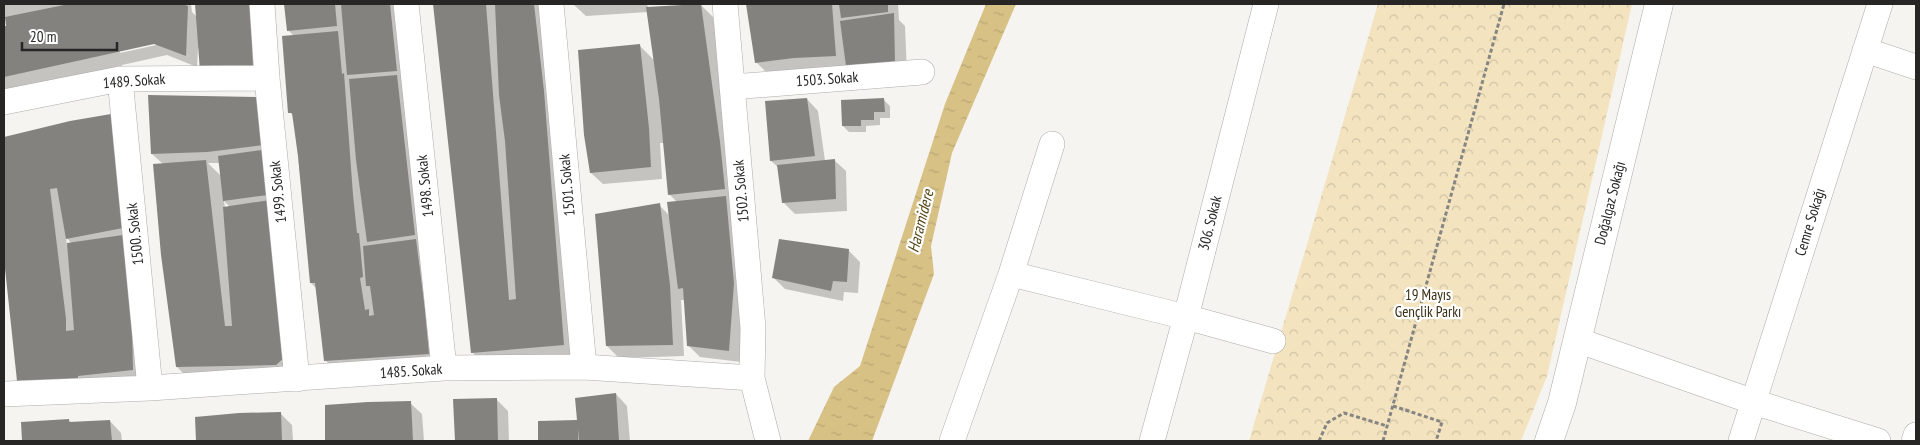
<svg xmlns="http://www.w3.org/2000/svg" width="1920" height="445" viewBox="0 0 1920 445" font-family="'PT Sans Narrow',sans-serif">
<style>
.park{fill:url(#park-crowns)}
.water{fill:url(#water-ripples)}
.shadow{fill:#0003;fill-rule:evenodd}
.building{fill:#84827f}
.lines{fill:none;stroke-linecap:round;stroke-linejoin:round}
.minor-casing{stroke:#adaca8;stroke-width:26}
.tertiary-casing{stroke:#adaca8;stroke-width:29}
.path{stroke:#868583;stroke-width:3;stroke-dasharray:4 2.5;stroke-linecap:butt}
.minor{stroke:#fff;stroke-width:25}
.tertiary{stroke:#fff;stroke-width:28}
.labels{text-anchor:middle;stroke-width:4.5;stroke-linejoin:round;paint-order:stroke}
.street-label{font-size:15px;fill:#272625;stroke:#fff}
.park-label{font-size:15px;fill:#3a2f14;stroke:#fff}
.water-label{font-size:16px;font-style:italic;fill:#564617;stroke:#fff}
</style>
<defs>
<pattern id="park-crowns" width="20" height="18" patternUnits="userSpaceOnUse" patternTransform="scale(1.25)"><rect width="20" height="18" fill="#f3e4bf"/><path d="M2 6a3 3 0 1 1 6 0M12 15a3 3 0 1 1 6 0" fill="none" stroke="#d0c3a4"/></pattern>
<pattern id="water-ripples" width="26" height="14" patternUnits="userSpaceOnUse" patternTransform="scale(1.25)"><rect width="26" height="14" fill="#d8c185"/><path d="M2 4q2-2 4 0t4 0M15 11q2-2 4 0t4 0" fill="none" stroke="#b9a673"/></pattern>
</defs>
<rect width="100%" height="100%" fill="#f5f4f0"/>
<path class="park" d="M1378,4H1632L1547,376L1521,441H1249Z"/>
<path class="water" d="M986,4H1016L952,153L931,246L934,274L872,441H808L834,387L860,366L945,104Z"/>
<path class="shadow" d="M4,4H191L192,12L197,17L196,4H262L264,80L198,48L197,67L167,55L122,65V70L4,90V28L6,27L9,30L6,18L4,19ZM160,42L161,44L120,53V51Z
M285,4H401L440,365L337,372L325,360L317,289L311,283L294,117L290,112L294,36L288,30Z
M434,4H544L579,360L487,368L472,352Z
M573,4H647L648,8L701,5L713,17L732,154L736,200L729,201L741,213V362L700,357L688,345L685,300H681L684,356L619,358L607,346L659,205L670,216L677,202L669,194L664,143H660L662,179L603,184L591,173L640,46L655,61L648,12L586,16Z
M748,4H898L899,20L905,26L907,73L847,67L768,74L756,62Z
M260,98L297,367L189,379L177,367L163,164L152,154ZM208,163H220L222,177ZM224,201L230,207L225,208Z
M807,99L818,111L825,161L834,160L846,171L847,211L795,214L784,203L779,168L771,161Z
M884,100L890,106V118H880V125L866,126V132H849L843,126Z
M70,122L135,248L144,381L18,380L4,254V138ZM66,237L72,244L67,245Z
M848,250L860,262L858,293L844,292L843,301L785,289L774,278Z
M616,394L627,406L630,441H539V422H578Z
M496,399L508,411L509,441H456L455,400Z
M410,403L422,414L424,441H327L326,407Z
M281,414L292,425L293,441H198L196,418Z
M69,420L72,423L110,421L121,433L122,441H23L22,423Z"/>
<path class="building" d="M69,4H182L188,6L186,56L154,44L4,77V26H6L5,17Z
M195,4H251L253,69L200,71Z
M284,4H335L337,26L287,31Z
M341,4H390L397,71L347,75Z
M433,4H486L509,300L516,299L505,141L499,95L495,4H534L544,91L564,345L471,353Z
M701,4L720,142L725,189L668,195L659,99L646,7Z
M746,4H832L836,56L794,58L755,63Z
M839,4H888V12L841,18Z
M894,13L895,62L846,66L840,21Z
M338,31L342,74L344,73L353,195L357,233H359L363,277L360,278L365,310L369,309V316L374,315L370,286H366L363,246L416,239L425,309L429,354L324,361L315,283H310L298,156L292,113H288L282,36Z
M640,44L649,128L651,167L590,173L584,135L578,50Z
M397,75L415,235L367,242L356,160L349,79Z
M148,95L260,97L263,145L207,152L151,154Z
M807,98L815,156L770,161L765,101Z
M884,98L885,112H874V120H861V126H842L841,100Z
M111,114L123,228L66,239L57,188L50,189L66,319V331L74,330L67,243L123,235L132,325L133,370L78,376V379L17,381L4,259V137L70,121Z
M262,150L268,195L223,201L218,156Z
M835,159L836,199L782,203L777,165Z
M206,160L225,326H232L223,207L270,200L286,356L276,365L176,367L161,255L153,164Z
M726,196L734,283L729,351L687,346L683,288L678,289L667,202Z
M660,203L670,285L673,345L606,346L595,214Z
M779,239L849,249L847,282L833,281L831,291L772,278Z
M616,393L619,441H579L578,429V441H538V421L577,420L575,398Z
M497,398L498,441H455L453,399Z
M411,401L413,441H325V405L368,402Z
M281,412L282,441H196L195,417L239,413Z
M69,419V422L110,420L112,441H22L21,422Z"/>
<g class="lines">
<g class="minor-casing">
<path id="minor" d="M262,4L267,78L297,379
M406,4L444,368
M551,4L584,367
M725,4L753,328L752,378
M1865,50L1916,67
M120,79L150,388
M732,87L922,72
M4,102L120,79L267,78
M1011,274L1186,317L1273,341
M1577,340L1754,402L1878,441
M4,394L150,388L444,368L584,367L752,378L768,441
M952,441L1011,274L1052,144
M1152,441L1186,317L1266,4
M1741,441L1880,4
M1914,441L1916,435"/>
</g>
<g class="tertiary-casing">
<path id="tertiary" d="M1549,441L1562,403L1659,4"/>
</g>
<path class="path" d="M1393,406L1442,422L1436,441
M1319,441L1327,423L1344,413L1387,426
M1383,441L1504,4"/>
<use href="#minor" class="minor"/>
<use href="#tertiary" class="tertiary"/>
</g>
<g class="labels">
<g class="street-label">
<text transform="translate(827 79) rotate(-4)" y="5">1503. Sokak</text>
<text transform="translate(134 81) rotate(-4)" y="5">1489. Sokak</text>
<text transform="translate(567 185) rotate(-95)" y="5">1501. Sokak</text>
<text transform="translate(425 186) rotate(-96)" y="5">1498. Sokak</text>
<text transform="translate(741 191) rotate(-95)" y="5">1502. Sokak</text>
<text transform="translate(278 192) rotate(-96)" y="5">1499. Sokak</text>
<text transform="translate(1610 203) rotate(-76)" y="5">Doğalgaz Sokağı</text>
<text transform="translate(1810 222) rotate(-73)" y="5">Cemre Sokağı</text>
<text transform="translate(1210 223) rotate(-76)" y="5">306. Sokak</text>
<text transform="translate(135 234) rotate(-96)" y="5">1500. Sokak</text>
<text transform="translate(411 371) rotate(-4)" y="5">1485. Sokak</text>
</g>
<g class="park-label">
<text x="1428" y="300">19 Mayıs<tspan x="1428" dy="17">Gençlik Parkı</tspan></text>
</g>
<g class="water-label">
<text transform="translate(920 221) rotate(-76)" y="6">Haramidere</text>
</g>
</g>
<rect width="1920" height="445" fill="none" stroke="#272625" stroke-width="10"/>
<path d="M22 42v8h95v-8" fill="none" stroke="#272625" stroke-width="2.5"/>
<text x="30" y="42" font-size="15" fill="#272625" stroke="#ffffff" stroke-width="4" paint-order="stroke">20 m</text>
</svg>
